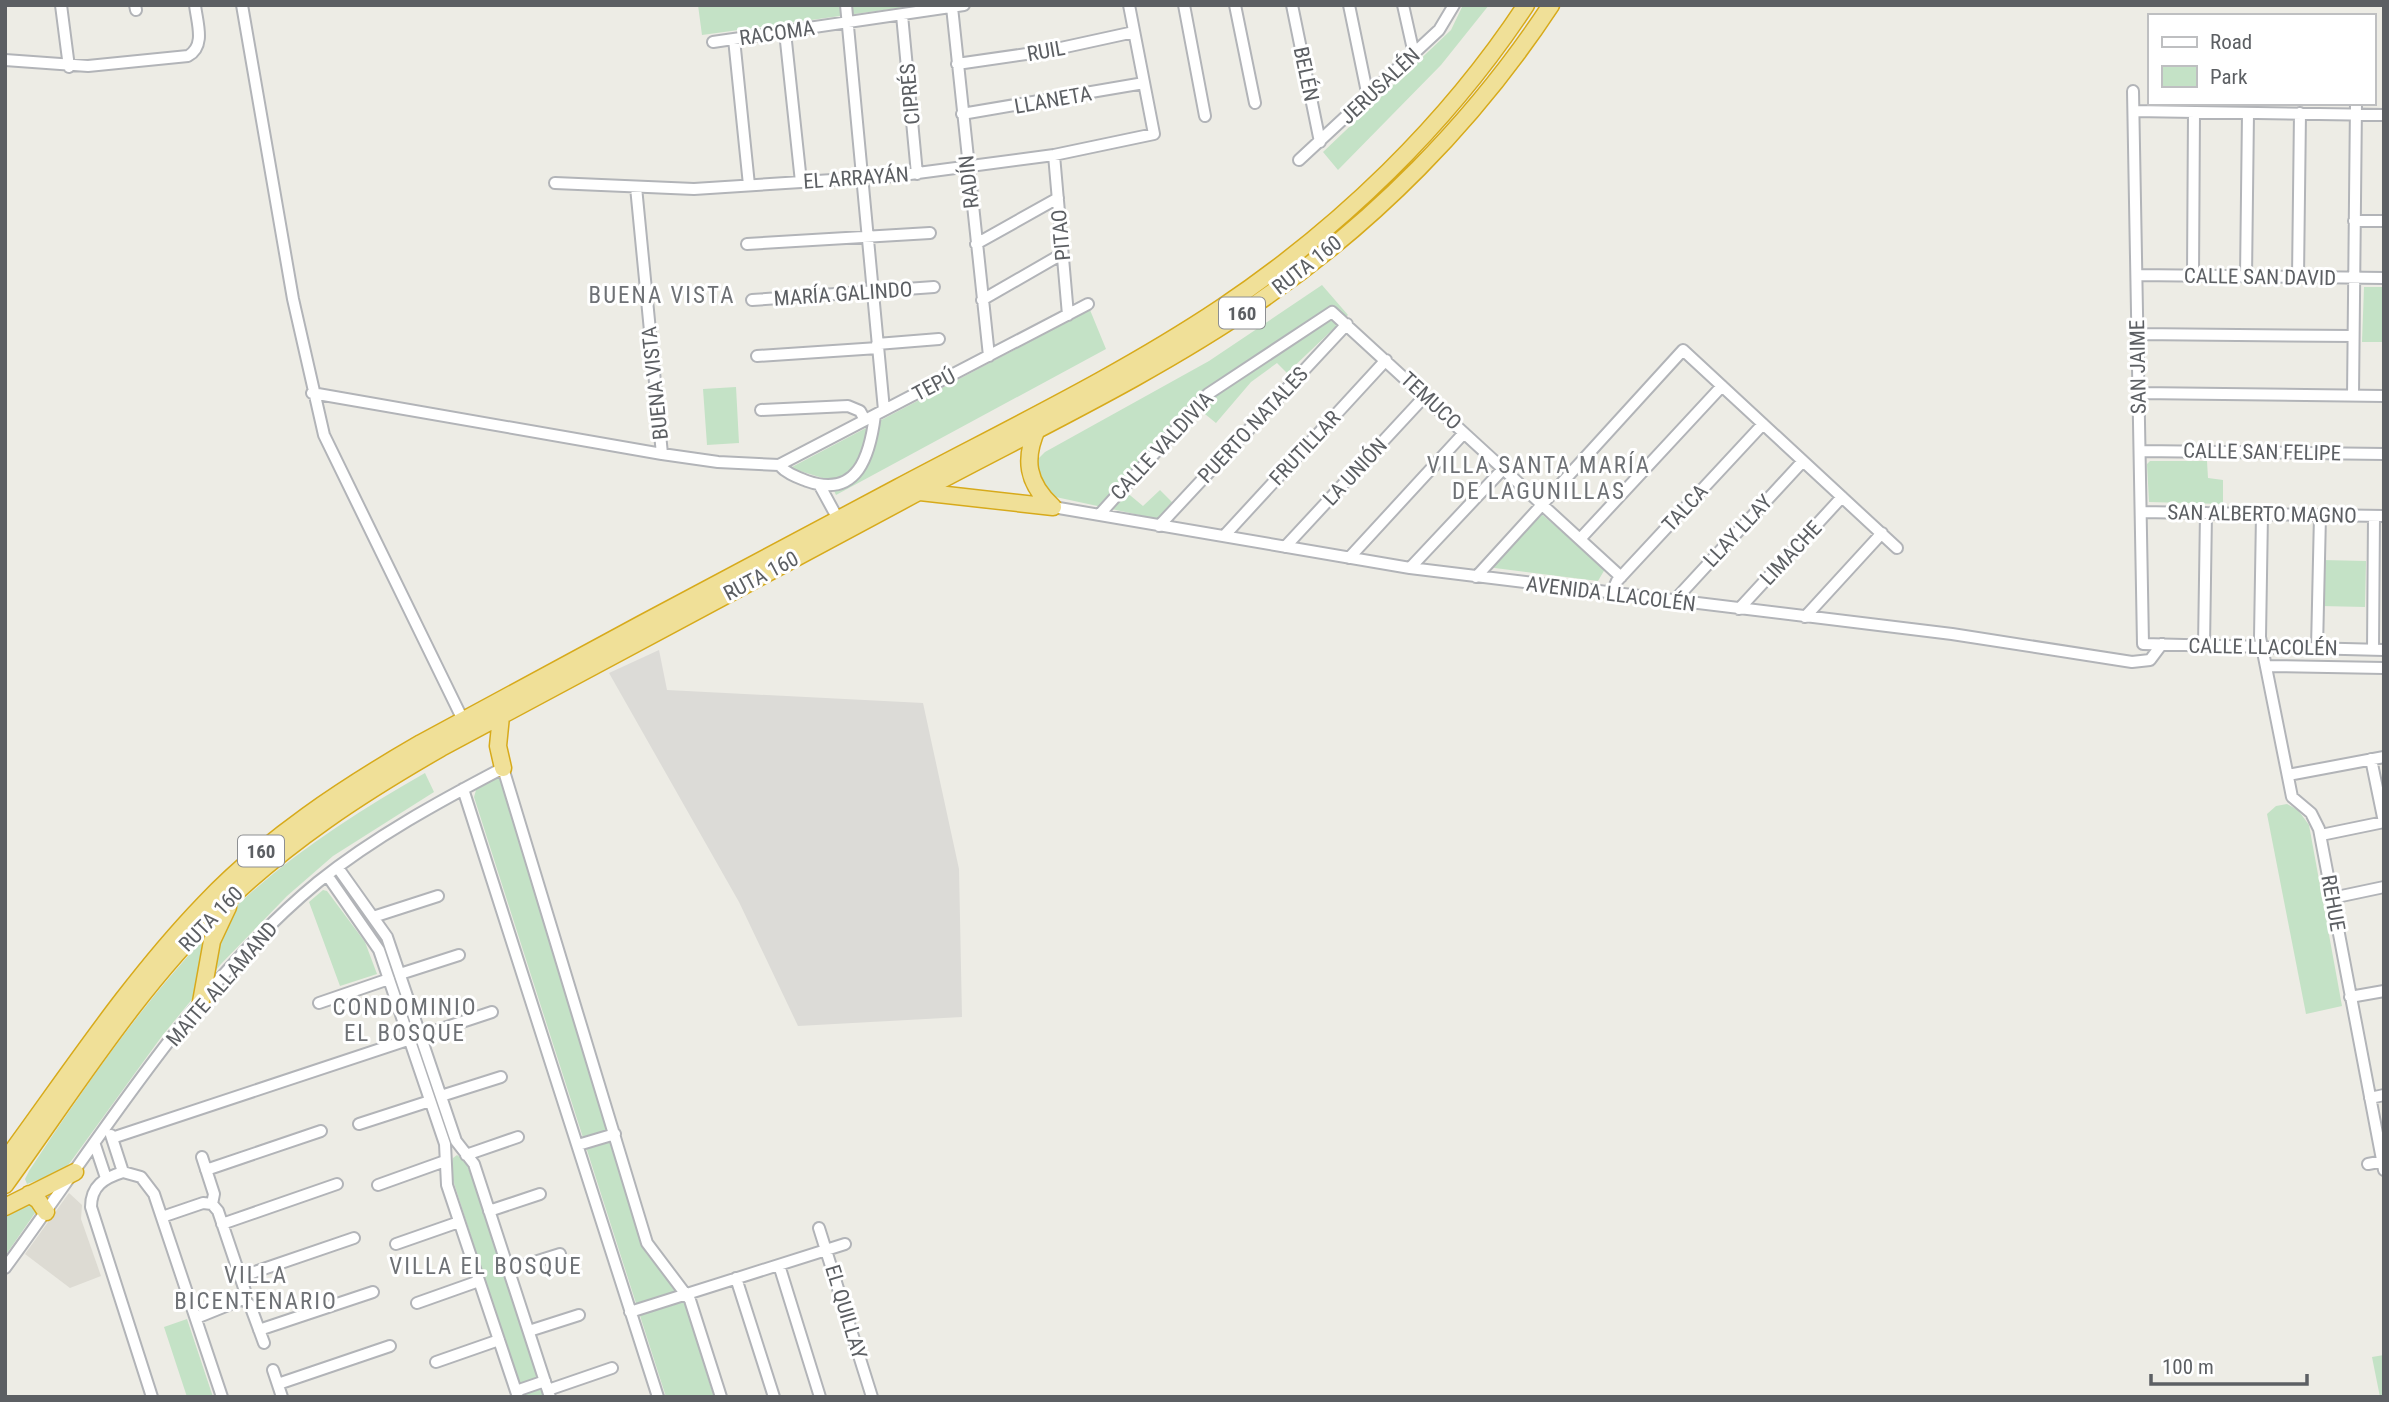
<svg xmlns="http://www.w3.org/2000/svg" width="2389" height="1402" viewBox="0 0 2389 1402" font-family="'Roboto Condensed',sans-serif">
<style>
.industrial{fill:#dcdbd7}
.education{fill:#dddbd3}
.green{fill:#c4e2c6}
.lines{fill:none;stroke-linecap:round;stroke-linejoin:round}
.minor-casing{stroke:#b2b4b8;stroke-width:14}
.highway-casing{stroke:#d7aa1b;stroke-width:19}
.minor{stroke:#fff;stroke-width:10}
.highway{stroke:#f0e098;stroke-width:16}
.labels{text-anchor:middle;stroke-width:6;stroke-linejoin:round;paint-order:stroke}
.shield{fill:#fff;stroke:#8d8f92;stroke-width:2}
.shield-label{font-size:19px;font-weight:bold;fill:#5c5f63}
.street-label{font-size:21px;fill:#5c5f63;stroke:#fff}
.neighbourhood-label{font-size:23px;letter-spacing:2px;fill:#6e7175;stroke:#fff}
</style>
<rect width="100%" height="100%" fill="#edece5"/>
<path class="industrial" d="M659,650L667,690L923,703L959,869L962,1017L798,1026L739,902L609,673Z"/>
<path class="education" d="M69,1193L82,1205L81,1219L101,1276L70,1288L25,1254Z"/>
<path class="green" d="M698,5H920L702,35Z
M1463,5H1489L1441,65L1338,170L1323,152L1451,30Z
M1322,285L1348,315L1287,373L1277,363L1251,382L1216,423L1200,410L1125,491L1143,506L1160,490L1174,504L1158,519L1051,496L1039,478L1037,460L1045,452L1209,361Z
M2364,287H2384V342H2362Z
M1090,310L1106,349L836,495L829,480L790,468Z
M736,387L739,443L707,445L703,389Z
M2150,461H2207L2208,478L2223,480V504L2149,502L2147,464Z
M1538,511L1605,569L1598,581L1487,567Z
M2322,560L2366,561L2365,607L2321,606Z
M425,773L434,792L333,856L287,896L221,964L162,1036L69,1164L60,1172L27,1184L25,1179L29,1171C85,1086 145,999 216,926C277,863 350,816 425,773Z
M497,777L503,780L640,1238L646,1253L684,1301L714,1397H666L474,797L476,790Z
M2287,804L2298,810L2309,825L2342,1006L2306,1014L2267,814L2276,806Z
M323,890L327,891L365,942L377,974L340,986L309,902Z
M457,1155L465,1161L471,1175L545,1397H523L451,1174L453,1158Z
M28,1201L36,1208L35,1213L5,1256V1217Z
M187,1319L213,1397H187L164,1327Z
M2384,1355V1397H2380L2372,1357Z"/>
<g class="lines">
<g class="minor-casing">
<path id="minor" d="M61,5L69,67
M135,5L136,10
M242,5L293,299L324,435L463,720
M846,5L884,410
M1184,5L1205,116
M1235,5L1255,103
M1292,5L1320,142
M1349,5L1368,97
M1403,5L1414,54
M952,7L989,356
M902,15L917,174
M785,32L801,182
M734,39L749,185
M713,42L964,5
M5,60L88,66L188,56C206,46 197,23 195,5
M957,64L1047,51L1134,32
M2133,91L2143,644L2384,650
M2134,111L2384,115
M962,114L1144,83
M1054,155L1068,315
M1299,160L1439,30L1454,5
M555,183L694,189L895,176L1054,155L1154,134L1129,5
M636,187L662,454
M2354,221H2384
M747,244L930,233
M976,244L1058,198
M2137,275L2384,278
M2193,276L2194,112
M2246,277L2248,113
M2298,277L2300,113
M752,300L934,287
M982,300L1062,254
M2137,334L2353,336
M877,344L939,339
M757,356L878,348
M312,393L662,454L718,462L779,465C787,474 797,477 807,481C858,499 870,455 875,415
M2139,393L2384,396
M2353,396L2356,103
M761,410L848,406L860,411L865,420
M2140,451L2384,454
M779,465L1088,304
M820,486L838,519
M1053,507L1410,568L1952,634L2132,662L2150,660L2162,644
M2141,512L2384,516
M1100,514L1208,394L1332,312L1621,577
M2262,514L2260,637L2292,797L2311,813L2319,829L2384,1170
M1159,526L1347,324
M1224,536L1386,360
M1580,539L1722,386
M1285,547L1425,396
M1349,558L1464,433
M1410,568L1503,469
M1476,577L1683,350L1897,548
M1611,594L1617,581L1763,424
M1673,602L1803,461
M1739,609L1842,497
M1805,617L1882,533
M2204,646L2206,513
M2317,648L2320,515
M2373,650L2374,516
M2267,666L2384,668
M2371,759L2384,822
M2288,775L2384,757
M463,789L658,1397
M2321,835L2384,822
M338,868L387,937L456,1141L474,1164L550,1397
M327,875L379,950L445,1144L447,1185L518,1397
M2332,898L2384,887
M373,917L438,896
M400,974L459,955
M2350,997L2384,991
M319,1003L389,979
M441,1096L501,1077
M2370,1098L2384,1095
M359,1124L430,1101
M111,1135L123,1172
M112,1138L492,1012
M95,1145L106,1178
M578,1145L615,1134
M466,1155L518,1137
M202,1157L214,1194L212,1204L218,1211L245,1291L243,1299L250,1305L264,1343
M2368,1164L2384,1161
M206,1170L321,1131
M378,1185L445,1161
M489,1211L540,1194
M162,1217L203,1203L212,1204
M222,1224L337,1184
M819,1228L872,1397
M396,1244L459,1222
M779,1265L820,1397
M5,1268C100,1139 194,984 318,882C374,837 440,801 503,768L647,1243L690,1300L721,1397
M509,1270L560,1254
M240,1277L354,1238
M736,1278L774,1397
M417,1303L479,1281
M630,1312L845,1244
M196,1318L243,1299
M259,1330L373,1292
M529,1331L579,1315
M436,1362L499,1340
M273,1370L282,1397
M278,1384L390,1346
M548,1390L612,1368
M516,1391L545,1381
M152,1397L91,1207C91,1186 104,1178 123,1172L141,1177L154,1194L222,1397"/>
</g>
<g class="highway-casing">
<path id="highway" d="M1038,427C1023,459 1027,483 1053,507
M920,492L1053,507
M501,716L498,746L503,768
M201,1002L212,941L228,907
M5,1161C69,1074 129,982 204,904C267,838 343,788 421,743C579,657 738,572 897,488C1006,430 1119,376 1221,308C1340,228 1447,125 1526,5
M5,1185C73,1091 137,988 221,907C287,842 361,794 441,748C599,664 756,579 913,495C1028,433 1149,377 1257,303C1373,224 1474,122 1551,5
M29,1194L38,1200L46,1212
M5,1207L75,1172"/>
</g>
<use href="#minor" class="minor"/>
<use href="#highway" class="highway"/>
</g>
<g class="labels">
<g class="shield">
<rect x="1219" y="297.5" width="46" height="31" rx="5"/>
<rect x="238" y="835.5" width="46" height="31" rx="5"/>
</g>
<g class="shield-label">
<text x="1242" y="320">160</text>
<text x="261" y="858">160</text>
</g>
<g class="street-label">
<text transform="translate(777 33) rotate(-8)" y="7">RACOMA</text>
<text transform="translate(1046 51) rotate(-10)" y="7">RUIL</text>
<text transform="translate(1306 74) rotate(78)" y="7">BELÉN</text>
<text transform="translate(1380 86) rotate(-43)" y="7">JERUSALÉN</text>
<text transform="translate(910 94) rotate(-95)" y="7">CIPRÉS</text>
<text transform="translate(1053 100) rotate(-10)" y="7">LLANETA</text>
<text transform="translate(856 178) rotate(-4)" y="7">EL ARRAYÁN</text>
<text transform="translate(969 182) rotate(-96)" y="7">RADÍN</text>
<text transform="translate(1061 235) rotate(-95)" y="7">PITAO</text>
<text transform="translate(1307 265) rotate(-38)" y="7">RUTA 160</text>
<text transform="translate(2260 277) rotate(1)" y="7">CALLE SAN DAVID</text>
<text transform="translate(843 294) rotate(-4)" y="7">MARÍA GALINDO</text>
<text transform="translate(2138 367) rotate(-91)" y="7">SAN JAIME</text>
<text transform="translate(655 383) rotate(-96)" y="7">BUENA VISTA</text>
<text transform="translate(934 385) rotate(-28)" y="7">TEPÚ</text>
<text transform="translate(1431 401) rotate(43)" y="7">TEMUCO</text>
<text transform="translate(1253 425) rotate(-47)" y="7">PUERTO NATALES</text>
<text transform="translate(1162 446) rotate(-47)" y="7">CALLE VALDIVIA</text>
<text transform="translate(1305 448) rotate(-47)" y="7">FRUTILLAR</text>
<text transform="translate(2262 452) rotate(1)" y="7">CALLE SAN FELIPE</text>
<text transform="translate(1355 472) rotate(-47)" y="7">LA UNIÓN</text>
<text transform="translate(1685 508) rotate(-47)" y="7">TALCA</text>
<text transform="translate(2262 514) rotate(1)" y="7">SAN ALBERTO MAGNO</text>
<text transform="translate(1738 531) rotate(-47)" y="7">LLAY LLAY</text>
<text transform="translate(1791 553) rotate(-47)" y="7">LIMACHE</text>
<text transform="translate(761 576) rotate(-28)" y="7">RUTA 160</text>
<text transform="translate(1611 594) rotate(7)" y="7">AVENIDA LLACOLÉN</text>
<text transform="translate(2263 647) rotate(1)" y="7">CALLE LLACOLÉN</text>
<text transform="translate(2333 903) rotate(80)" y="7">REHUE</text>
<text transform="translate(211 919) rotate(-46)" y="7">RUTA 160</text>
<text transform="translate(222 984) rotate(-49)" y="7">MAITE ALLAMAND</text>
<text transform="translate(846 1312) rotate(73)" y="7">EL QUILLAY</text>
</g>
<g class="neighbourhood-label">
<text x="662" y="303">BUENA VISTA</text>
<text x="1539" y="473">VILLA SANTA MARÍA<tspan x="1539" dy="26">DE LAGUNILLAS</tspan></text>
<text x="405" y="1015">CONDOMINIO<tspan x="405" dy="26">EL BOSQUE</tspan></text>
<text x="486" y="1274">VILLA EL BOSQUE</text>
<text x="256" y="1283">VILLA<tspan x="256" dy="26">BICENTENARIO</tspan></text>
</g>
</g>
<rect width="2389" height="1402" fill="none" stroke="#5c5f63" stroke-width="14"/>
<rect x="2148" y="14" width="228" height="91" fill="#ffffff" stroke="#bebfc1" stroke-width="2"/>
<rect x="2162" y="37" width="35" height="10" fill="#ffffff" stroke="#bebfc1" stroke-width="2"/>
<text x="2210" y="49" font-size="21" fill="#5c5f63">Road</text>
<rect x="2162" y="66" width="35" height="21" fill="#c4e2c6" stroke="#bebfc1" stroke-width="2"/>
<text x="2210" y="84" font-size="21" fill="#5c5f63">Park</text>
<path d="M2151 1374v10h156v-10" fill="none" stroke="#5c5f63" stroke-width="3.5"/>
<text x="2162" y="1374" font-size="21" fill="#5c5f63" stroke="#ffffff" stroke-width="5" paint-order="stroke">100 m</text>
</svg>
